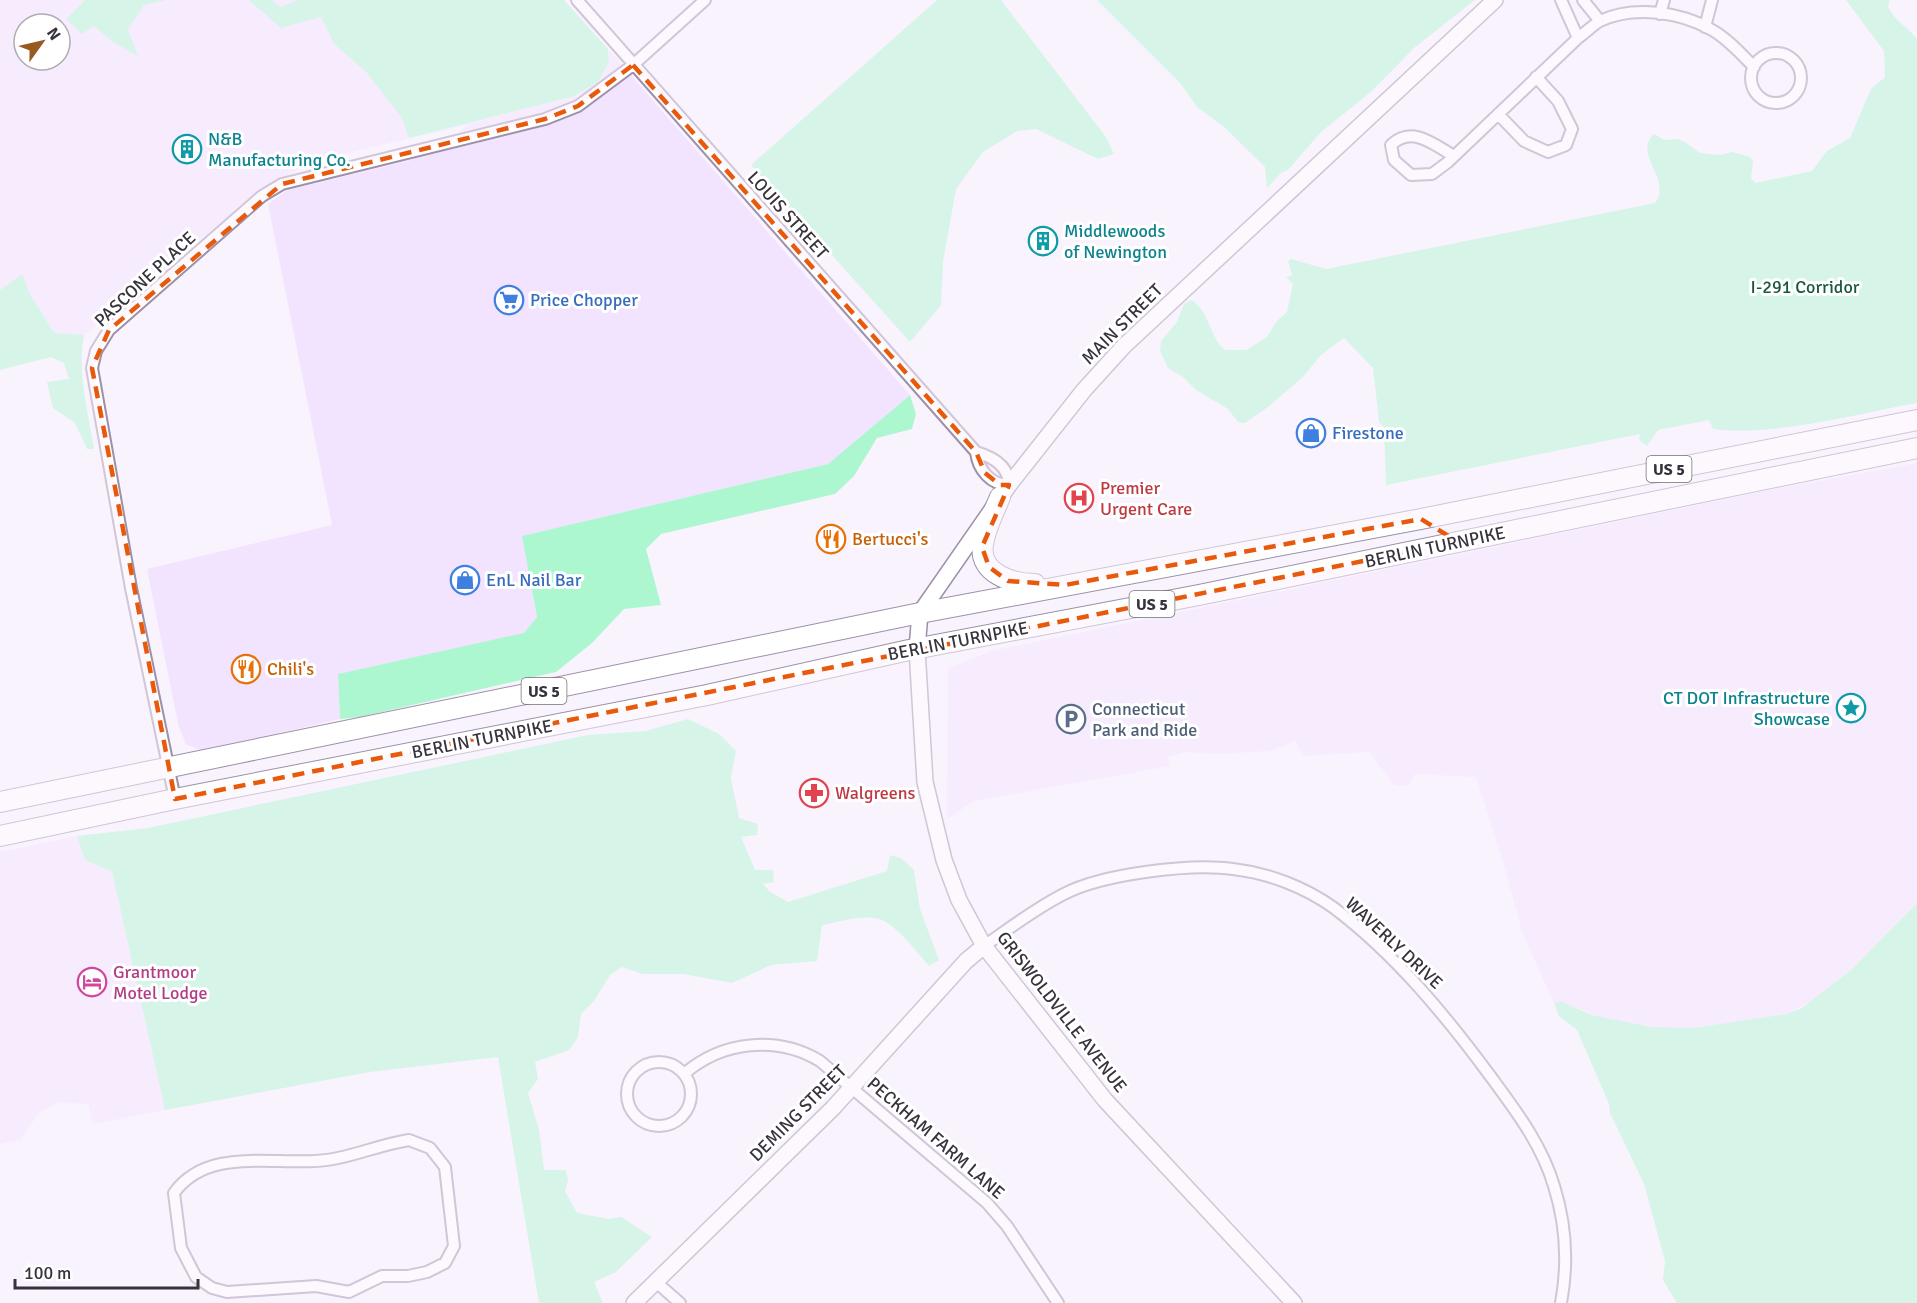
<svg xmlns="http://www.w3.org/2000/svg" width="1917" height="1303" viewBox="0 0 1917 1303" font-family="Signika,sans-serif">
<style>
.built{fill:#f2e4ff;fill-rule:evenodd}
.green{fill:#adf7d0}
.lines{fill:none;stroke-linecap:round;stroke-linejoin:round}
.street-casing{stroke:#9d90a8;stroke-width:14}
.secondary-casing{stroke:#9d90a8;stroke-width:18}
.highway-casing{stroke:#9d90a8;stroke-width:22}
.street{stroke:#fff;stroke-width:10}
.secondary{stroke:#fff;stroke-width:15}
.highway{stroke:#fff;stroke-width:20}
.marked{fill:none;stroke:#e8590c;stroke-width:4.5;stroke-dasharray:12 8;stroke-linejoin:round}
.labels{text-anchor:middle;stroke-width:6;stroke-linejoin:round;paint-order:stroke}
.shield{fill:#fff;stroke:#737076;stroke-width:1.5}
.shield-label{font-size:16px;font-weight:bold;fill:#37323c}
.culture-label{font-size:18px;fill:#0d838f;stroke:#fff;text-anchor:start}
.street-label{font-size:18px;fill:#37323c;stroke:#fff}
.park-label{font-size:18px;fill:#18583c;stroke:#fff}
.shop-label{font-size:18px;fill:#366cbe;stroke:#fff;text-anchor:start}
.health-label{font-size:18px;fill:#be3a42;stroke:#fff;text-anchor:start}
.food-label{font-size:18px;fill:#c56008;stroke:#fff;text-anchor:start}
.service-label{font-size:18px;fill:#4e5e75;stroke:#fff;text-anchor:start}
.hotel-label{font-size:18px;fill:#b23c85;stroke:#fff;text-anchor:start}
</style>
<rect width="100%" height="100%" fill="#f9f3fe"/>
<path class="built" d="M0,0H402L471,123L572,97L598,82L609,62L608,49L910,395L828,464L523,536L537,617L524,634L338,674L340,719L202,751L186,744L179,728L147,569L332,525L268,204L288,190L408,161L437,150L469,124L315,161L264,187L84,335L54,333L30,294L22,274L0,290ZM24,24H60V60H24Z
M1917,463V903L1851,970L1814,1000L1786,1014L1693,1028L1651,1027L1604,1018L1558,1001L1554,1003L1522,932L1505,868L1476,777L1415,774L1409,785L1395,786L1369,752L1304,756L1295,741L1270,751L1217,754L1185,752L1168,757L1170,766L974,801L947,819L948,668L992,651L1765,491Z
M77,836L85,860L112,872L165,1110L93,1124L88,1104L58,1102L39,1113L20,1140L0,1144V852Z"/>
<path class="green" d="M85,0H166L144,5L128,30L138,56L113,42L94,26L82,34L66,19Z
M249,0H272L280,7L298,0H564L608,49L609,62L598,82L572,97L409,138L402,118L366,72L334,44L321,17L281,28Z
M937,0H1001L1106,137L1114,154L1098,159L1036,129L1017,131L983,152L956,189L943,262L941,305L910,342L751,165Z
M1097,0H1475L1414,48L1372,91L1321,132L1288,170L1282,172L1267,188L1265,167L1223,126L1197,107L1181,84Z
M1846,0H1890L1888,6C1893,20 1908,27 1917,39V403C1856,414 1773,437 1713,429L1709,420L1658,430L1647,446L1639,440L1640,434L1386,485L1384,427L1379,422L1373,368L1344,338L1321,355L1303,377L1268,407L1245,423L1238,422L1228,409L1196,390L1183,377L1168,368L1160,351L1161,341L1177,322L1184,304L1191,300C1209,309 1209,337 1225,350H1246L1267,337L1276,322L1287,312L1293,284L1286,277L1292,275L1288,261L1291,259L1326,269L1655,203C1673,179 1632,155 1654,134L1664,140L1678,139L1685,142L1700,153L1720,155L1733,152L1750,157L1753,161L1751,178L1755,183L1812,171L1827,151L1850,138L1871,89L1885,77L1884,51Z
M22,274L30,294L54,333L84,335C77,373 88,411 94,449H87L75,423L53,408L47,382L69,379L64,363L51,357L0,370V290Z
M910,395L916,414L912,429L877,438L854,476L835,494L661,534L646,549L661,605L624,609L592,643L556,672L360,717L340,719L338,674L524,633L537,617L522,536L828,464Z
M688,719L719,734L736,751L731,778L739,818L758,824L757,835L741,837L755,870H773L774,882L763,884L770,892L788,902L887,871L890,855L901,858L914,870L920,909L939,960L929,966C916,951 900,929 882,920C866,913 838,922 822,925L817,961L771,965L732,983L684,974H643L622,967L610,975L594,1001L581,1014L578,1037L569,1050L535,1062L538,1079L528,1093L539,1129L544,1170H566L568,1181L565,1191L577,1213L608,1219L621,1217L652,1237L616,1272L594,1282L603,1303H539L498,1057L370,1072L165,1110L112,872L85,860L77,836L148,828L588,735L646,731Z
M1917,903V1303H1677L1663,1280L1665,1261L1644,1184L1610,1113L1609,1104L1577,1030L1559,1016L1554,1003L1560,1001L1592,1015L1651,1027L1693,1028L1786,1014L1802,1008L1851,970Z"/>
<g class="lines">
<g class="street-casing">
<path id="street" d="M577,0L976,452C978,470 991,485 1009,485C1009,466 993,457 976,452
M1561,0L1578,38
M1583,0L1600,21
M1660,14L1664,0
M1705,27L1712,0
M1751 78a25 25 0 1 1 50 0a25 25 0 1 1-50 0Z
M1498,114L1524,141L1548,152L1566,145L1572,129L1558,101L1536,77
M1454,156C1433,144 1412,125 1391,145L1394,160L1411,175L1432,174L1448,162L1578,38C1585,33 1593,25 1600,21C1634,5 1681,12 1712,30C1728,39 1741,54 1754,67
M175,799L131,588L92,368L96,351L109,330L262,196L282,184L545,119L578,106L633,65L705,0
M984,946C1010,928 1036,908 1064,894C1102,874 1191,863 1233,869C1268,873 1305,887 1334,908C1395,954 1446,1016 1491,1077C1516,1111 1542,1145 1554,1186C1566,1224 1568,1265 1561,1303
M627 1094a32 32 0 1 1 64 0a32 32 0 1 1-64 0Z
M684,1074C722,1041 777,1035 820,1061L987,1203L1007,1226L1058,1303
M409,1140L430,1148L445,1167L454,1246L445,1263L427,1272L408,1276H382L349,1292L316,1286L227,1292L212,1288L196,1277L181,1248L174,1193C211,1142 285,1170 338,1158C362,1153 384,1144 409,1140Z
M656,1282L680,1303"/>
</g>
<g class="secondary-casing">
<path id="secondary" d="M634,1303L833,1108L966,961L984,946
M1294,1303L1105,1100L984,946L959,900L944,860L925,782L917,649L920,613L1009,485L1084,390L1124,346L1495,0"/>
</g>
<g class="highway-casing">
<path id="highway" d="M1000,497C994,512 985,529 983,545C978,574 1014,584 1035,584
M0,802L920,613L1421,519L1917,420
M0,836L175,799L707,695L909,650L1199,595L1917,448"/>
</g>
<use href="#street" class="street"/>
<use href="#secondary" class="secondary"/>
<use href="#highway" class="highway"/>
</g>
<path d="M0 0H1917V1303H0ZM633,65L976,452L985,473L1000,485H1009L982,547L989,567L1008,581L1065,585L1421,519L1458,542L175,799L92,368L109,330L282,184L545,119L578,106Z" fill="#f9f3fe" fill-opacity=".55" fill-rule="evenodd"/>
<path class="marked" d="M633,65L976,452L985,473L1000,485H1009L982,547L989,567L1008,581L1065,585L1421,519L1458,542L175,799L92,368L109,330L282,184L545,119L578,106Z"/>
<defs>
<g id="building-ring" transform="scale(1.5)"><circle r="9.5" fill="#fff" stroke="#0f9aa8" stroke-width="1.5"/><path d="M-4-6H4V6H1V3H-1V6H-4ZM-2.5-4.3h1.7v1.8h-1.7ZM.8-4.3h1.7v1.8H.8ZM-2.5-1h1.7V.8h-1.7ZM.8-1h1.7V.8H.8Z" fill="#0f9aa8"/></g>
<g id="supermarket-ring" transform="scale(1.5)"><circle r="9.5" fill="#fff" stroke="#3f7fe0" stroke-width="1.5"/><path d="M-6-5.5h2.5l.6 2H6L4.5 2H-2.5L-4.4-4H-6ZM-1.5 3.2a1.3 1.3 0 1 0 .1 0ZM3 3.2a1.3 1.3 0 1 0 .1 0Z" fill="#3f7fe0"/></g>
<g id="shop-ring" transform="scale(1.5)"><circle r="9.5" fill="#fff" stroke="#3f7fe0" stroke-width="1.5"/><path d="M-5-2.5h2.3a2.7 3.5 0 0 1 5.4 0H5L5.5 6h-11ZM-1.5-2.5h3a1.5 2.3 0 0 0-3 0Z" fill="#3f7fe0"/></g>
<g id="hospital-ring" transform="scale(1.5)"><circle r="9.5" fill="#fff" stroke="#e0444e" stroke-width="1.5"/><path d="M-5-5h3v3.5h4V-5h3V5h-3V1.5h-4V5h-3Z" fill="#e0444e"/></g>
<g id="restaurant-ring" transform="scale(1.5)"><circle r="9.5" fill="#fff" stroke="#e8710a" stroke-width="1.5"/><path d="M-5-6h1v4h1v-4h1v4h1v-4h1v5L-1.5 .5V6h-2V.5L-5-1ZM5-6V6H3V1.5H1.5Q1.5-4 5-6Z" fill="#e8710a"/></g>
<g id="sight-ring" transform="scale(1.5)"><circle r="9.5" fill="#fff" stroke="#0f9aa8" stroke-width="1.5"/><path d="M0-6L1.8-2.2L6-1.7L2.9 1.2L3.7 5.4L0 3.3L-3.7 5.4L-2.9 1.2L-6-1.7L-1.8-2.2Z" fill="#0f9aa8"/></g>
<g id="parking-ring" transform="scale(1.5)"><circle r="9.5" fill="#fff" stroke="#5c6f8a" stroke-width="1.5"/><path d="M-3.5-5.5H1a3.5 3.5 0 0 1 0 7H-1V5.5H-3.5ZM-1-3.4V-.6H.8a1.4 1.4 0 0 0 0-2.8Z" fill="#5c6f8a"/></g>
<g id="pharmacy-ring" transform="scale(1.5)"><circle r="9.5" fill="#fff" stroke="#e0444e" stroke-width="1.5"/><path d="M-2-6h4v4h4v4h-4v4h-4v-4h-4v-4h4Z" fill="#e0444e"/></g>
<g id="hotel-ring" transform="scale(1.5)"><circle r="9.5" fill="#fff" stroke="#d1479c" stroke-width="1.5"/><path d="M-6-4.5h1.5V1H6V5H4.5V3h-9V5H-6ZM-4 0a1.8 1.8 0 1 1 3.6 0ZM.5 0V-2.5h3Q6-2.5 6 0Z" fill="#d1479c"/></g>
</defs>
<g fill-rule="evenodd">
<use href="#building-ring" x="187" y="149"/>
<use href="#building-ring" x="1043" y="241"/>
<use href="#supermarket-ring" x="509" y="300"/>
<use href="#shop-ring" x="1311" y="433"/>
<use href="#hospital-ring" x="1079" y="498"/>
<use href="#restaurant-ring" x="831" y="539"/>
<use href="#shop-ring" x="465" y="580"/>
<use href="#restaurant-ring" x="246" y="669"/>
<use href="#sight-ring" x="1851" y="708"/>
<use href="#parking-ring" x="1071" y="719"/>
<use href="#pharmacy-ring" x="814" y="793"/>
<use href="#hotel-ring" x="92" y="982"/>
</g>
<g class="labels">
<g class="shield">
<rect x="1646.5" y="456" width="45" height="26" rx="4.5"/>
<rect x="1129.5" y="591" width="45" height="26" rx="4.5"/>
<rect x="521.5" y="678" width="45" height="26" rx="4.5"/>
</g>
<g class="shield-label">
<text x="1669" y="475">US 5</text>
<text x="1152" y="610">US 5</text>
<text x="544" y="697">US 5</text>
</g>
<g class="culture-label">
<text x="208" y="145">N&amp;B<tspan x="208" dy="21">Manufacturing Co.</tspan></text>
<text x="1064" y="237">Middlewoods<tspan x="1064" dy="21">of Newington</tspan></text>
<text x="1830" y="704" text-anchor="end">CT DOT Infrastructure<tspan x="1830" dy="21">Showcase</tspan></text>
</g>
<g class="street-label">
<text transform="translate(788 215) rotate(48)" y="6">LOUIS STREET</text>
<text transform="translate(145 279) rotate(-43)" y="6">PASCONE PLACE</text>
<text transform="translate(1122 324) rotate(-45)" y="6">MAIN STREET</text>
<text transform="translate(1435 547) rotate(-12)" y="6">BERLIN TURNPIKE</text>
<text transform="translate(958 641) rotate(-11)" y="6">BERLIN TURNPIKE</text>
<text transform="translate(482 739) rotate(-11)" y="6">BERLIN TURNPIKE</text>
<text transform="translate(1394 943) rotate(43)" y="6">WAVERLY DRIVE</text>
<text transform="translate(1062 1012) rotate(52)" y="6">GRISWOLDVILLE AVENUE</text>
<text transform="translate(798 1113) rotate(-45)" y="6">DEMING STREET</text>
<text transform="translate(936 1138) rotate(41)" y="6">PECKHAM FARM LANE</text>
</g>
<g class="park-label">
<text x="1805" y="293">I-291 Corridor</text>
</g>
<g class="shop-label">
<text x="530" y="306">Price Chopper</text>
<text x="1332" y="439">Firestone</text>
<text x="486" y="586">EnL Nail Bar</text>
</g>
<g class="health-label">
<text x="1100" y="494">Premier<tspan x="1100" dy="21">Urgent Care</tspan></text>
<text x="835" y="799">Walgreens</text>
</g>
<g class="food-label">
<text x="852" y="545">Bertucci's</text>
<text x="267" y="675">Chili's</text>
</g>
<g class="service-label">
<text x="1092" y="715">Connecticut<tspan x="1092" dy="21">Park and Ride</tspan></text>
</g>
<g class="hotel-label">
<text x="113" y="978">Grantmoor<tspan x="113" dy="21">Motel Lodge</tspan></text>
</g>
</g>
<g transform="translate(42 42) rotate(56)"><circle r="28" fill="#ffffff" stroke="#afadb1" stroke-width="1.5"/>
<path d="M0-4.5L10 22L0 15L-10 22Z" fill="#995a21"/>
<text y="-9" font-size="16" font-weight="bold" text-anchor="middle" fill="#37323c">N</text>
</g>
<path d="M15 1279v9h183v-9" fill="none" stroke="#37323c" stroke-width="3"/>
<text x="24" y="1279" font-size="18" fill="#37323c" stroke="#ffffff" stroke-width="4.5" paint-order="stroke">100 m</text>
</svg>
